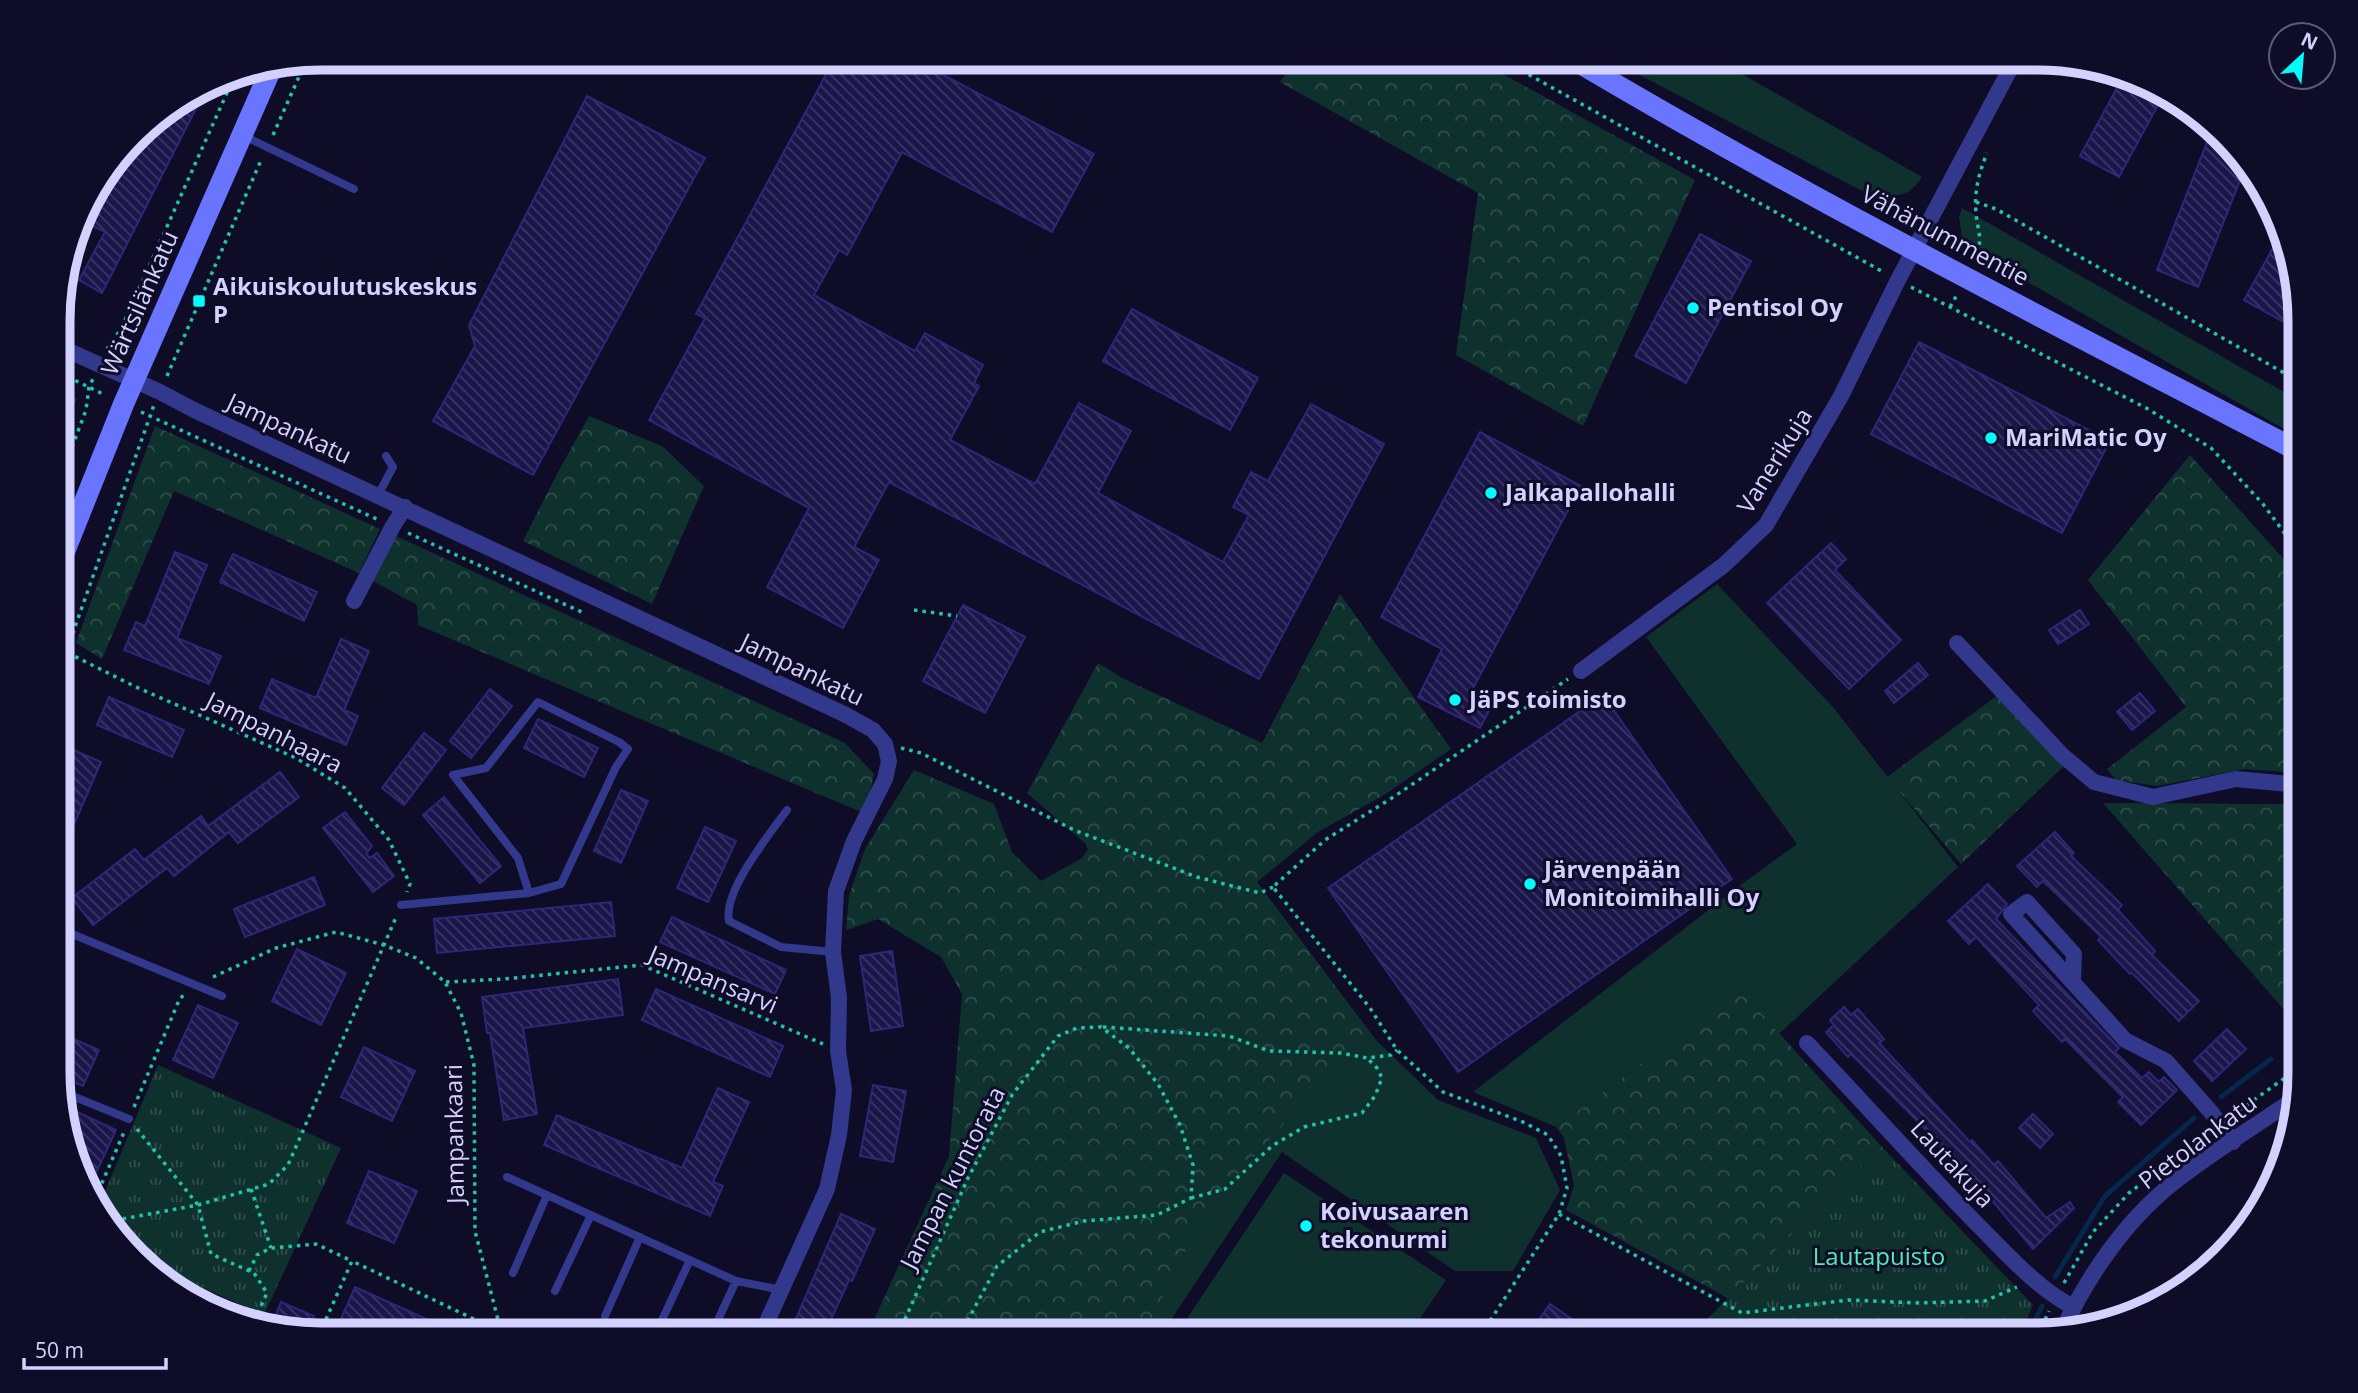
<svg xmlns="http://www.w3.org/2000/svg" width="2358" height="1393" viewBox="0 0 2358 1393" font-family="'Open Sans',sans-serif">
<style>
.grass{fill:#0f312d}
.forest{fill:url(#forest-crowns)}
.park{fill:url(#park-tufts)}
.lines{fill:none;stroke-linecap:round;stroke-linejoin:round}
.stream{stroke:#06274c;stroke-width:5}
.building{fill:url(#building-back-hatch);stroke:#2e2678;stroke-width:2}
.path{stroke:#21c4aa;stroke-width:3.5;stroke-dasharray:3.5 5;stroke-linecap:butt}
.lane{stroke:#32388b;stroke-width:8}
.street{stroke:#32388b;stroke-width:16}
.secondary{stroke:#6974ff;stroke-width:21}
.poi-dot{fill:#00fdfd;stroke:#0e0c27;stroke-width:2.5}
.labels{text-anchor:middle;stroke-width:6;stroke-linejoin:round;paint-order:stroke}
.street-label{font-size:24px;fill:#d3d2ff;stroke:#0e0c27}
.poi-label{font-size:24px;font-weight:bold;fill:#d3d2ff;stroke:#0e0c27;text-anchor:start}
.park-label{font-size:24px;fill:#50edb6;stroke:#0e0c27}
.rim{fill:none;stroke:#d3d2ff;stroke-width:9}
</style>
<defs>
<pattern id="forest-crowns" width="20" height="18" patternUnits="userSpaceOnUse" patternTransform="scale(1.75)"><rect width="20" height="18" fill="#0f312d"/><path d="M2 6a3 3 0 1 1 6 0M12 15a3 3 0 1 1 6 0" fill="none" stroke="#314e4c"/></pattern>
<pattern id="park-tufts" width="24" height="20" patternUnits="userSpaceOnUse" patternTransform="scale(1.75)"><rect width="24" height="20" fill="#0f312d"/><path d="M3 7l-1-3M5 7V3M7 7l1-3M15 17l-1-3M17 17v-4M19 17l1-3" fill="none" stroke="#314e4c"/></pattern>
<pattern id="building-back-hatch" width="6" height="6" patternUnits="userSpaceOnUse" patternTransform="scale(1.75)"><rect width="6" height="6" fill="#1b164a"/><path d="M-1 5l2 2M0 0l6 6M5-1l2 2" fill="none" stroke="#3b3765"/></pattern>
</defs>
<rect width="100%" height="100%" fill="#0e0c27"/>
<path class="grass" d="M1607,58H1714L1922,177C1906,201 1894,195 1868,194Z
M1962,208L2300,401V438L1963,245L1959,217Z
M1717,584L1833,707L1958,867L1779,1034L1740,990L1556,1127L1473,1092L1746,881L1797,844L1646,637Z
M1376,1040L1438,1100L1536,1138L1560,1190L1513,1271H1455L1282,1152L1161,1335H1144L1206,1209L1326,1078Z
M1284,1173L1446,1280L1409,1335H1176Z"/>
<path class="forest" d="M1297,58H1474L1695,180L1583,426L1456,355L1478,193L1280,82Z
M60,391L77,399L60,424Z
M589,416L662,446L704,486L652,604L523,541L558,472Z
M155,426L380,529L359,573L174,491L102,659L76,643Z
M2190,455L2300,577V773L2245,769L2157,786L2116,780L2107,769L2186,707L2088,580Z
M396,536L845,743L874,774L871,789L861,812L418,625L417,605L373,581Z
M1340,594L1451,749L1384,795L1318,832L1257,882L1376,1040L1326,1078L1206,1209L1144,1335H867L949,1156L962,994L941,957L878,919L846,930L849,896L865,849L914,770L994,804L1012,852L1041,881L1082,858L1088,850L1085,843L1027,793L1098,663L1124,679L1262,743Z
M1998,695L2064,766L1961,864L1887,777Z
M2103,803L2300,804V1028Z
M1740,990L1881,1146L1728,1298L1566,1210L1574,1186L1564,1138L1556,1127Z"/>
<path class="park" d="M158,1065L341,1148L264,1315L150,1264L102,1218L98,1208Z
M1881,1146L2033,1305L2020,1335H1717L1702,1324Z"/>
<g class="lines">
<path class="stream" d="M2221,1097L2271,1059
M2055,1277L2105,1196L2194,1118
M2028,1335L2042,1306"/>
</g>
<path class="building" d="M835,58H911L1094,154L1052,232L902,152L847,255L839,250L814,295L915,351L925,333L983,365L974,383L979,386L950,440L1035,484L1079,403L1131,431L1098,493L1223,562L1249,515L1233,507L1251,472L1268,481L1311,404L1384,444L1259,679L889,482L854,547L879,560L843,628L767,587L809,508L649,420L705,318L696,314Z
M2124,75L2165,92L2119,177L2080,156Z
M208,85L102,293L79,280L105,232L80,220L85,204L147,123Z
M587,96L705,158L533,475L433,421L475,346L469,325Z
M2211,132L2246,165L2198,287L2157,270Z
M2283,230L2286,236L2300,303V310L2291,326L2244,300Z
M1700,234L1751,261L1686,383L1635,356Z
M1132,309L1258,378L1230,430L1103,361Z
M1919,342L2110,441L2062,533L1871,434Z
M1480,432L1581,486L1471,692L1493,703L1480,728L1418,697L1442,649L1381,617Z
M1831,543L1846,559L1835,570L1901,640L1849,689L1767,603Z
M175,552L207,565L177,638L221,656L209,684L124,650L136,622L145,626Z
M233,554L317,592L304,621L220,582Z
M963,605L1025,637L985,713L923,681Z
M2080,610L2089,624L2058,644L2049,630Z
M341,639L369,651L344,710L358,716L346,745L260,708L272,679L316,698Z
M1918,663L1928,675L1894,703L1885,691Z
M490,689L512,706L471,758L450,741Z
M2140,693L2155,711L2132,730L2117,712Z
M1603,695L1732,879L1458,1072L1328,888Z
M109,697L184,730L172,757L97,725Z
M538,719L598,748L584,777L524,748Z
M424,733L446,750L404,805L382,788Z
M71,749L101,762L60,857V774Z
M280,772L299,797L238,843L229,832L174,876L167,868L93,925L72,898L135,849L144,860L201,816L208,826Z
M621,790L648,801L621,863L594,851Z
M444,797L501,866L480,883L423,815Z
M345,812L372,846L366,854L370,858L377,853L394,876L373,892L323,828Z
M705,827L736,841L708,902L677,888Z
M2055,832L2074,853L2071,856L2122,905L2118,910L2155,951L2152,955L2199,1001L2179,1021L2132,973L2130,974L2098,940L2101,937L2043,881L2037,887L2017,866Z
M314,877L325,905L245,937L234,909Z
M1988,884L2007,904L1996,919L2119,1048L2115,1052L2142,1078L2149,1072L2159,1082L2164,1077L2177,1090L2141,1125L2118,1102L2123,1097L2065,1039L2062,1042L2033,1011L2039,1005L1976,937L1969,944L1948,921Z
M611,902L615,936L437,953L434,919Z
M672,917L786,970L775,994L660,942Z
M297,949L346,973L321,1025L272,1001Z
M892,951L903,1026L871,1031L860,956Z
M618,979L623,1015L523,1028L537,1114L504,1120L490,1033H487L482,997Z
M656,989L783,1046L770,1077L642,1020Z
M198,1005L238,1023L213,1078L173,1060Z
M1844,1007L1851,1015L1858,1009L1884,1039L1879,1043L1970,1142L1972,1140L1994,1165L1998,1161L2046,1218L2070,1202L2074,1208L2033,1249L1985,1192L1983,1194L1924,1128L1851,1054L1848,1057L1826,1032L1834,1025L1830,1020Z
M2227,1029L2246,1049L2212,1081L2194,1061Z
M60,1033L99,1050L83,1086L60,1076Z
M364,1047L415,1071L392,1121L341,1097Z
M873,1085L906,1091L893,1162L860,1156Z
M718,1088L749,1102L713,1182L723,1186L710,1216L544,1145L557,1115L682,1168Z
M60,1104L116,1130L90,1186L60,1106Z
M2033,1114L2053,1134L2040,1148L2019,1128Z
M369,1171L417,1191L394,1243L347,1223Z
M841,1214L875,1229L852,1281L849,1280L824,1335H789Z
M355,1287L462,1335H376L365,1330L341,1319Z
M281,1302L314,1316L306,1333L270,1329Z
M1550,1304L1595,1335H1528Z"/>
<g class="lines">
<path class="path" d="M1499,58L1885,273
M273,135L306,61
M1976,202L1996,209L2300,382
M1974,261C1984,239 1978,234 1976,213C1974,191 1979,173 1987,153
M1911,287L2148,409L2211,448L2263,504L2300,554
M1950,307L1958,293
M107,349L121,329L235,75
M60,373L105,395
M167,376L262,158
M141,412L379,520
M60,479L86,410L89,387L93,379
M408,533L586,614
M914,610L957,616
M60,649L134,686L296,758L345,788L389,840L410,884L407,892
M60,656L71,638L154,405
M901,748L921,753L1074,830L1197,877L1260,893L1273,887
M213,977L276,948L336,932L384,945L416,958L445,982L461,1013L474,1065L475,1231L502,1335
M446,982L504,979L642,965L823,1044
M1103,1027L1229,1036L1269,1051L1341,1053L1367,1058L1391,1055L1397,1050
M134,1107L180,998L186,994
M2233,1115L2300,1067
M137,1129L198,1205L211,1254L254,1273L267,1293L252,1326
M2193,1144L2207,1134
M251,1189L271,1248
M1191,1198L1225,1189L1272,1146L1304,1127L1362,1113L1375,1096L1382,1078L1377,1068L1368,1059
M95,1199L125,1130
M1559,1214L1742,1313L1848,1300L1919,1303L1985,1301L2017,1287
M106,1222L198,1205L269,1184L288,1165L397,915
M249,1271L257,1255L271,1248L316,1244L352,1261
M2064,1283L2093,1232L2129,1193L2159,1170
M323,1325L345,1335
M319,1335L352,1261L499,1331
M898,1335L968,1178L1012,1095L1058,1036L1077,1028L1101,1027L1129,1048L1158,1084L1180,1125L1193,1165L1191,1198L1157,1215L1084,1221L1040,1232L997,1266L960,1335
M1481,1335L1559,1214L1567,1188L1561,1156L1548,1135L1523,1122L1443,1092L1397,1050L1370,1008L1273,887L1325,840L1395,796L1568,679
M2038,1335L2049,1311"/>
<path class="lane" d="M244,136L354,189
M378,495L393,467L386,456
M787,810C769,835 723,891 729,921L781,947L833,952
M401,905L529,893L518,858L453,775L486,768L538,702L619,742L628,749L616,767L561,884L529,893
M60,929L222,996
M60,1091L129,1119
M507,1177L736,1281L782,1290
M513,1273L547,1195
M555,1291L591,1215
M605,1316L640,1237
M655,1335L690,1260
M711,1335L736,1281"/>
<path class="street" d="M60,347L160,392L194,410L844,714L873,730L885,744L889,761L885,779L854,841L836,891L833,952L839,998L838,1051L844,1090L839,1135L827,1189L761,1335
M354,601L393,526L405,507
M1957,643L2062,755L2094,782L2153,797L2236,779L2300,785
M1581,671L1724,565L1766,525L1841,396L1898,280L2016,58
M2073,981L2074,954L2027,902L2011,914L2125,1040L2166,1061L2211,1112L2233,1142
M1807,1043C1865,1104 1921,1167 1980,1227C2008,1255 2037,1288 2073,1307
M2061,1333C2087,1277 2125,1221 2173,1183C2212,1152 2256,1126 2297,1097"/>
<path class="secondary" d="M1571,58C1808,199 2055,324 2300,452
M60,563L124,403L272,67"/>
</g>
<g class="poi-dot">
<rect x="192" y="294" width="14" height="14" rx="3.5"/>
<circle cx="1693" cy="308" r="7"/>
<circle cx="1991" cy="438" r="7"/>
<circle cx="1491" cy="493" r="7"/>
<circle cx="1455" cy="700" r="7"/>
<circle cx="1530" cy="884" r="7"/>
<circle cx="1306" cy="1226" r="7"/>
</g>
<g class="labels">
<g class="street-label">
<text transform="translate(1945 236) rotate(28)" y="8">Vähänummentie</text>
<text transform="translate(140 303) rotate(-66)" y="8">Wärtsilänkatu</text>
<text transform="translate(289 429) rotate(25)" y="8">Jampankatu</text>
<text transform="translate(1775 461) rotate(-58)" y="8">Vanerikuja</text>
<text transform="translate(802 670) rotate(26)" y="8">Jampankatu</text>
<text transform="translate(274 733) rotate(27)" y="8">Jampanhaara</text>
<text transform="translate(713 980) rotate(23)" y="8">Jampansarvi</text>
<text transform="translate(455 1134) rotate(-91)" y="8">Jampankaari</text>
<text transform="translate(2198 1142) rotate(-37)" y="8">Pietolankatu</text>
<text transform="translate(1952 1164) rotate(47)" y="8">Lautakuja</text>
<text transform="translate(953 1178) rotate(-63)" y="8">Jampan kuntorata</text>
</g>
<g class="poi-label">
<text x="213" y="295">Aikuiskoulutuskeskus<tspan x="213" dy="28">P</tspan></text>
<text x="1707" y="316">Pentisol Oy</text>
<text x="2005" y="446">MariMatic Oy</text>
<text x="1505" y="501">Jalkapallohalli</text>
<text x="1469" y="708">JäPS toimisto</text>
<text x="1544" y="878">Järvenpään<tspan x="1544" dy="28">Monitoimihalli Oy</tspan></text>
<text x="1320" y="1220">Koivusaaren<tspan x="1320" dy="28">tekonurmi</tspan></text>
</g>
<g class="park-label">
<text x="1879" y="1265">Lautapuisto</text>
</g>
</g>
<path d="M0 0H2358V1393H0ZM321 70H2037A251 251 0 0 1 2288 321V1072A251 251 0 0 1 2037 1323H321A251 251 0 0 1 70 1072V321A251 251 0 0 1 321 70Z" fill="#0e0c27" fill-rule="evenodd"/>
<path class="rim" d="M321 70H2037A251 251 0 0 1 2288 321V1072A251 251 0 0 1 2037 1323H321A251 251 0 0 1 70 1072V321A251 251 0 0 1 321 70Z"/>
<g transform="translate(2302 56) rotate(26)"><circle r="33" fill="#0e0c27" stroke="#5d5b7d" stroke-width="2"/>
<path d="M0-5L12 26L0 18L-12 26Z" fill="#00fdfd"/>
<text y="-10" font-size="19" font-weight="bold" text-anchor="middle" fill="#d3d2ff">N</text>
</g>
<path d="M24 1358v10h142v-10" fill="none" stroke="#d3d2ff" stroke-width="3.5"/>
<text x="35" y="1358" font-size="21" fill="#d3d2ff" stroke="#0e0c27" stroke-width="5" paint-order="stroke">50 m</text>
</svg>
